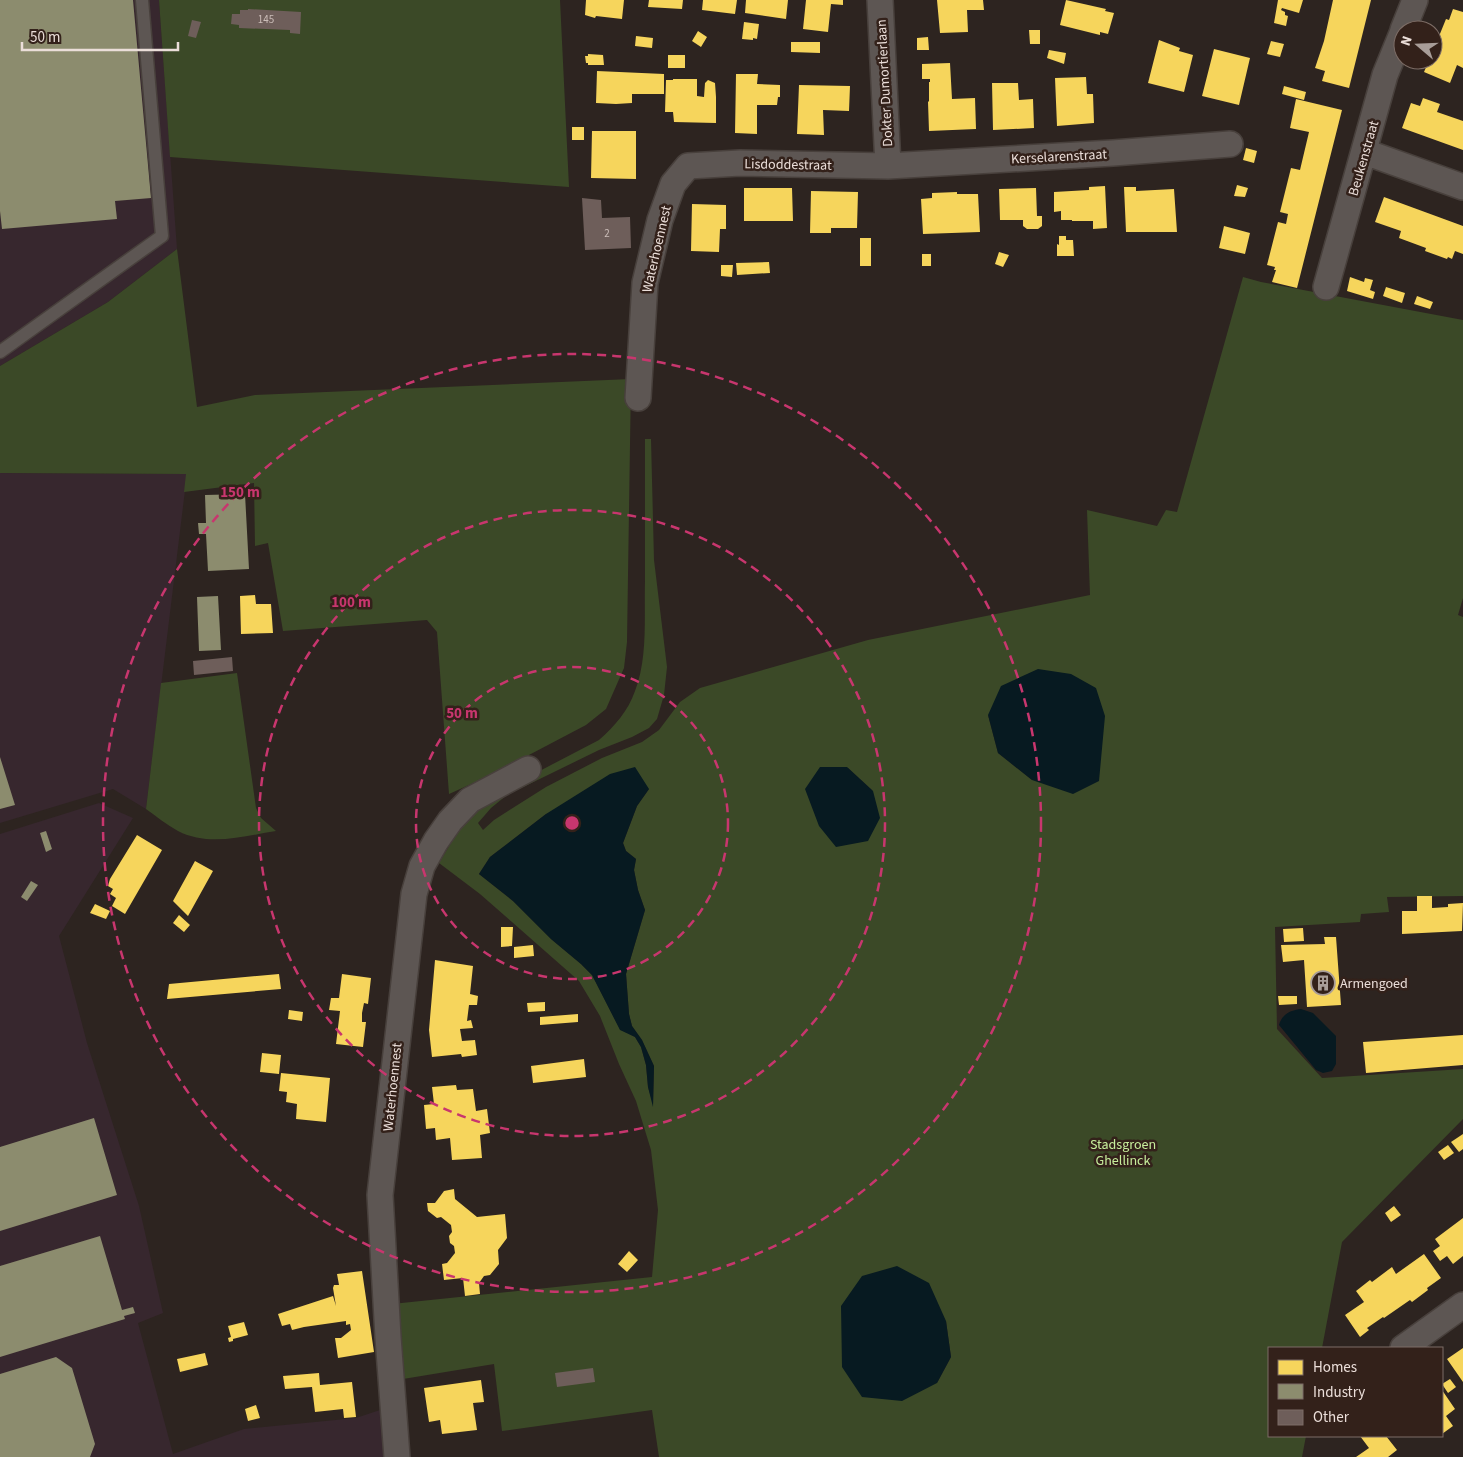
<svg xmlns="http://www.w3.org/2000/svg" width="1463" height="1457" viewBox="0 0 1463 1457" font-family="'Source Sans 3',sans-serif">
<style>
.industrial{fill:#37272e}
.green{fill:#3b4927;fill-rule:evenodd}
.water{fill:#071a21}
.homes{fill:#f6d55c}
.industry{fill:#8c8c6e}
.building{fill:#6e5e5a}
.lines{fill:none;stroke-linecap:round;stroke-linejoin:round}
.service-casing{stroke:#48403c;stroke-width:15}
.minor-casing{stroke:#48403c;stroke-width:28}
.service{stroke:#5d5653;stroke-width:12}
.minor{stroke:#5d5653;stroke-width:25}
.ring{fill:none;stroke:#c8366e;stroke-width:2.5;stroke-dasharray:9 6}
.labels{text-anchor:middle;stroke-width:5;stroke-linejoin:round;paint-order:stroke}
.number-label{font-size:11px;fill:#ccbeb9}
.street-label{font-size:14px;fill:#ebded9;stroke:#33211a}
.poi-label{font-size:14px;fill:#ebded9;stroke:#33211a;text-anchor:start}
.park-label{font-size:14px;fill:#c7ee9c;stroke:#33211a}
.centre{fill:#c8366e;stroke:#33211a;stroke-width:2.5}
.ring-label{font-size:15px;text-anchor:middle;font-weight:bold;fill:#c8366e;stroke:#33211a;stroke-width:5;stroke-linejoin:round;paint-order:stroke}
</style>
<rect width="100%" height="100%" fill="#2d2420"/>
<path class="industrial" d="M0,0H159L177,249L108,302L0,366Z
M0,473L187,474L146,809L113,789L0,823Z
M99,803L133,818L59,936L87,1043L139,1206L163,1313L138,1323L173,1454L244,1429L356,1418L383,1409L387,1457H0V834Z"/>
<path class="green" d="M159,0H560L569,187L170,157Z
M177,249L197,407L255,395L631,379L627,642L624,668L606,709L586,725L489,776L449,794L437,632L427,620L283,631L268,543L255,546L254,483L184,492L186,474L0,473V366L108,302Z
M1243,277L1261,282L1463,320V598L1458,615L1463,617V896L1387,897L1389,912L1361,914L1360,922L1275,927L1277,1029L1322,1078L1463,1069V1119L1342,1242L1322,1348H1269V1436H1306L1302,1457H659L652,1410L502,1431L494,1364L397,1380L392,1304L652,1277L658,1210L651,1150L636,1101L619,1064L600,1016L579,981L480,894L439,863L457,833L474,810L505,789L599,740C615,726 628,711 635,691C648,657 644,617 645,581C645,533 645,486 645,439H651L654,560L667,667L664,695L657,719L649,728L632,737L599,750L507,795L491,808L478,823L483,830L494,820L546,787L602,758L642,742L659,730L680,702L700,688L868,640L1090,595L1087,510L1157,526L1166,510L1177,512ZM988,715L1032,780L998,753ZM820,767L848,768L873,791ZM649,789L637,806L623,843L626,851L636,859L634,870L638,890L645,910L626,974L629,1014L632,1026L642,1040L654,1066L653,1104L648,1087L646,1065L641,1047L635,1037L620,1029L592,975L581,964L551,939L513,901L479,874L490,857L546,814ZM946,1321L951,1357L937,1383Z
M237,673L256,808L261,818L276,831C244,836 209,847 178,831C167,825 156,816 146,809L161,683Z"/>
<path class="water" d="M1038,669L1071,674L1096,688L1105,716L1099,781L1073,794L1032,780L998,753L988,715L1001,686Z
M635,767L649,789L637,806L623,843L626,851L636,859L634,870L638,890L645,910L626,974L629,1014L632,1026L642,1040L654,1066L653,1107L648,1087L646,1065L641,1047L635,1037L620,1030L592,975L581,964L551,939L513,901L479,874L490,857L546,814L610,774Z
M820,767H847L873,791L880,818L868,841L836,847L819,826L805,789Z
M1301,1009L1313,1013L1336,1036V1064L1332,1071L1323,1073L1316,1070L1279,1025C1282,1014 1291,1010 1301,1009Z
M897,1266L929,1283L946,1321L951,1357L937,1383L902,1401L862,1397L842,1367L841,1306L862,1276Z"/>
<path class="homes" d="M586,0H624L622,19L596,16L595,18L585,15Z
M649,0H683L682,9L648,7Z
M703,0H737L735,14L702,10Z
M746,0H788L786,19L745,13Z
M806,0H843V5L831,4L828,32L803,29Z
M937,0H983L984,10H967L968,32L940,33Z
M1066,0L1106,9L1105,11L1114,13L1108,34L1100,32V35L1060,25Z
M1278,0H1303L1299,13L1282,8L1281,10L1285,12V15L1288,16L1286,26L1274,23Z
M1333,0H1371L1349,88L1322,81L1325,71L1315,68L1324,41Z
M1453,9L1463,12V68L1457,65L1450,83L1424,72L1429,60H1433V51L1446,19L1449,20Z
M744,22L759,24L757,39L753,38V40L742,39Z
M1029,30H1040V44H1030Z
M698,31L707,37L701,47L692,41Z
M636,36L653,38L652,48L635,46Z
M928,37L929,50H917V38Z
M1159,40L1180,48L1179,51L1193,55L1184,92L1148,83Z
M1271,41L1284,44L1280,57L1267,54Z
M791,42H820V53L791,52Z
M1214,49L1250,58L1239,105L1202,96Z
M1049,50L1066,53L1064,64L1047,58Z
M588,54L603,55L604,65H588V63H586L585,56H588Z
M668,55H685V68H668Z
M950,63L952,99L975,98L976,129L929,131L928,102L929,101V82H930V79H922V64Z
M597,71L664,74V94H632V103L616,104L596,103Z
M736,74H758L757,84L780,85V97H778L777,105H757V134L735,133Z
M1086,77L1087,94H1093L1094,123L1057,126L1055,78Z
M673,79H697V96L704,97L705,83L708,80L715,83L716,97V123L674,122L673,112H665L666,80H673Z
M992,83H1018L1019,100L1033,99L1034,128L993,130Z
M799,85L850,86L849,111L823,110L824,135L797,134Z
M1284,86L1306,92L1304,100L1282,94Z
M1423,98L1440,104L1437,112L1463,121V150L1402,128L1411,103L1420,106Z
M1296,99L1342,110L1297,288L1272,282L1276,270H1274L1275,267L1267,265L1278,222L1286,224L1288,214L1280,212L1291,168L1300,170L1309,132L1290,128Z
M572,127H584V140H572Z
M592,131H636V179L591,178Z
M1246,148L1257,151L1254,163L1243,160Z
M1237,185L1248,188L1245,197L1234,196Z
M1105,186L1107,228L1093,229V221H1072V220H1061V211L1054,212V192L1089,190V187Z
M1124,187H1136V191L1174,189L1177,232H1126Z
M744,188H792L793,221H744Z
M1036,188L1037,216H1042V226L1038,229H1027L1023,226V220H1000L999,189Z
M811,191L858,192L857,228H831V233H810Z
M957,192V194H978L980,232L923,234L921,199L932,198V193Z
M1384,197L1463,226V254L1455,251L1452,259L1448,257L1447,259L1425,251L1426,248L1399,238L1401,231L1375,222Z
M692,204L726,205V229H720L719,252L691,251Z
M1224,226L1250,233L1245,254L1219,248Z
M1059,236H1066V240H1073L1074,256H1057V244L1059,245Z
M860,238H871V266H860Z
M999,252L1009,255L1003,267L995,264Z
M922,254H931V266H922Z
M769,262L770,273L737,275L736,263Z
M721,265H733L732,277L721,276Z
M1350,277L1364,282L1365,278L1373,280L1370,290L1375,292L1373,299L1347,291Z
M1386,287L1405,293L1402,303L1383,296Z
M1417,296L1433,302L1430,309L1414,304Z
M255,595L256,604H271L273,633L241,634L240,596Z
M137,835L162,850L125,914L112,906L116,898L110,894L113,889L108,886L110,879Z
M195,861L213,871L188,916L173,901Z
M1417,896H1432V908L1448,907V904L1463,903L1462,931L1402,934V911H1417Z
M95,904L110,911L106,919L90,913Z
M179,915L190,925L184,932L173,923Z
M501,927H513L512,946L501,947Z
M1303,928L1304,941L1284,942L1283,929Z
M1324,937H1336L1341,1005L1307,1007L1304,960L1283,962L1281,945L1325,944Z
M533,945L534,956L514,958V947Z
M435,960L473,966L470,994L478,996L477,1005H469L467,1021L471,1020L473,1028L460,1029L462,1041L475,1040L477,1055L462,1057L461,1054L432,1057L429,1030Z
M279,974L281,989L167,999L169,984Z
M342,974L371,978L368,1004L364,1003L362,1013V1022H366L363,1047L336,1044L340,1011L329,1010L331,998H339Z
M1278,996H1297V1004L1279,1005Z
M545,1002V1011L528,1012L527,1003Z
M289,1010L303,1012L302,1021L288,1019Z
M578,1014V1022L540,1025V1017Z
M1463,1035V1065L1366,1073L1363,1042Z
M262,1053L281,1055L279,1074L260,1072Z
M584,1059L586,1077L533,1083L531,1066Z
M281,1073L330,1078L326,1122L296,1119L297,1104L286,1102L287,1092L279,1091Z
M456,1085L457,1090L473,1089L476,1111L487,1109L490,1133L480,1135L482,1158L452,1160L450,1138L436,1140L435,1128L426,1129L424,1105L434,1104L432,1087Z
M1463,1134V1149L1459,1152L1451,1142Z
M1448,1145L1454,1153L1444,1160L1438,1152Z
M454,1189L455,1199L477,1217L505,1214L507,1238L498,1250L499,1264L490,1275L484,1276L479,1283L480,1294L465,1296L463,1278L444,1280L442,1264L447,1263L455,1253L454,1246L450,1243L449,1236L452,1232L451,1225L441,1217L437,1218L428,1211L427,1203H435L444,1191Z
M1394,1206L1401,1215L1391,1222L1385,1213Z
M1463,1218V1256L1453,1264L1447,1256L1440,1261L1433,1251L1440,1246L1435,1239Z
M629,1251L638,1260L627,1272L618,1264Z
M1424,1254L1441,1278L1427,1288L1428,1290L1412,1302L1410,1300L1384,1318L1383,1317L1367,1328L1369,1330L1360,1337L1345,1315L1364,1302L1356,1291L1370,1280L1372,1282L1392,1267L1396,1274Z
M362,1271L374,1352L338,1358L335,1338H341L351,1330L350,1324L346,1325V1321L304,1327L292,1330L290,1324L282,1326L278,1314L333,1296L336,1306L333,1288L334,1285H339L337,1274Z
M244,1322L248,1335L233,1339V1341L229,1342L228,1338L231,1337L228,1326Z
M1463,1348V1382L1447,1359Z
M205,1353L208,1365L180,1372L177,1359Z
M319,1373L320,1385L352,1382L356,1417L344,1418L343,1409L315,1412L312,1387L285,1389L283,1376Z
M1450,1379L1456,1387L1448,1393L1442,1384Z
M481,1380L484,1402L473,1403L477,1430L442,1434L440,1420L429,1422L424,1388Z
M1442,1390L1455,1409L1446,1416L1453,1426L1442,1434Z
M256,1405L260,1418L248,1421L245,1409Z
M1360,1436H1386L1397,1450L1388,1457H1356L1369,1448Z"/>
<path class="industry" d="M0,0H133L151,198L115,201L117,219L2,229L0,211Z
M245,494L249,569L208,571L206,534H199L198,523H206L205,495Z
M218,596L221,650L199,651L197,597Z
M0,757L15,805L0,809Z
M46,831L52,849L46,852L40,833Z
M31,881L38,885L27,901L21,897Z
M94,1118L117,1195L0,1231V1147Z
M100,1236L122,1310L133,1307L135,1313L124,1316L125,1319L0,1357V1266Z
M56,1357L72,1368L95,1444L90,1457H0V1374Z"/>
<path class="building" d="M248,9L301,12L300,34L290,33V30L239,28V25L231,24L232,14H240V10H248Z
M192,20L201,22L196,38L188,36Z
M582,198L601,200L602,218L630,217L631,248L585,250Z
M232,657L233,671L194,675L193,661Z
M593,1368L595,1382L557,1387L555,1373Z"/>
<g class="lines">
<g class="service-casing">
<path id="service" d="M0,352L162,236L142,0"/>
</g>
<g class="minor-casing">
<path id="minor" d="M880,0L888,166
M1403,30L1415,0
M1365,152L1463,187
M1326,287L1385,75L1403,31
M638,398L645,283L660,220L673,184L688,166L740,163L888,166L1113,153L1230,144
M1403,1348L1463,1305
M397,1457L388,1337L380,1195L414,894L422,866L436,841L450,821L470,800L528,769"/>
</g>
<use href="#service" class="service"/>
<use href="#minor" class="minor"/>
</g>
<g class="ring">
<circle cx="572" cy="823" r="156"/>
<circle cx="572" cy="823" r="313"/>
<circle cx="572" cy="823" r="469"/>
</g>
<defs>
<g id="building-ring" transform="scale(1.25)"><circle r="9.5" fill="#33211a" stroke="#a89d98" stroke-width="1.5"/><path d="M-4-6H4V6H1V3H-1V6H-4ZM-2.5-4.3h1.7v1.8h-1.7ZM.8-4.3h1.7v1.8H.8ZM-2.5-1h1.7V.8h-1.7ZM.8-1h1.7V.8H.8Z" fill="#a89d98"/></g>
</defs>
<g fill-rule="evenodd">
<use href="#building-ring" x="1323" y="983"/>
</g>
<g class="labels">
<g class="number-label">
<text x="266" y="23">145</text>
<text x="607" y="237">2</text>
</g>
<g class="street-label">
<text transform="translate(884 83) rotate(-93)" y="5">Dokter Dumortierlaan</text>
<text transform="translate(1059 156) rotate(-3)" y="5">Kerselarenstraat</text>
<text transform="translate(1363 158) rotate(-74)" y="5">Beukenstraat</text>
<text transform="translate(788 164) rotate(1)" y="5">Lisdoddestraat</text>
<text transform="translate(656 249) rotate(-77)" y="5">Waterhoennest</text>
<text transform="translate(392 1087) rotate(-84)" y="5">Waterhoennest</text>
</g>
<g class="poi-label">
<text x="1340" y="988">Armengoed</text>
</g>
<g class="park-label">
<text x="1123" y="1149">Stadsgroen<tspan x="1123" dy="16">Ghellinck</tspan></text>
</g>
</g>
<circle cx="572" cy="823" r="8" class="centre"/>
<g class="ring-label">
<text x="240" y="497">150 m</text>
<text x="351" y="607">100 m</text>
<text x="462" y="718">50 m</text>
</g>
<rect x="1268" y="1347" width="175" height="90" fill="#33211a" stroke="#7d6d66"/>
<rect x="1278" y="1360" width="25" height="15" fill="#f6d55c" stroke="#7d6d66"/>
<text x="1313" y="1372" font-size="15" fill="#ebded9">Homes</text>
<rect x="1278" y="1384" width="25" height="15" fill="#8c8c6e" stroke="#7d6d66"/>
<text x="1313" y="1397" font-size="15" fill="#ebded9">Industry</text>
<rect x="1278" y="1410" width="25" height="15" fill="#6e5e5a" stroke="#7d6d66"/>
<text x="1313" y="1422" font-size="15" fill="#ebded9">Other</text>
<g transform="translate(1418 45) rotate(289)"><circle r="24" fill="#33211a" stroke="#7d6d66"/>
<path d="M0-4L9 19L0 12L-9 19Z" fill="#a89d98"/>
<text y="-8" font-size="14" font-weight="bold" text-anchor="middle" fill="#ebded9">N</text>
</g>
<path d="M22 42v8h156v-8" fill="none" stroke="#ebded9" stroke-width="2.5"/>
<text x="30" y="42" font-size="15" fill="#ebded9" stroke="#33211a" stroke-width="4" paint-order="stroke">50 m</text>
</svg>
